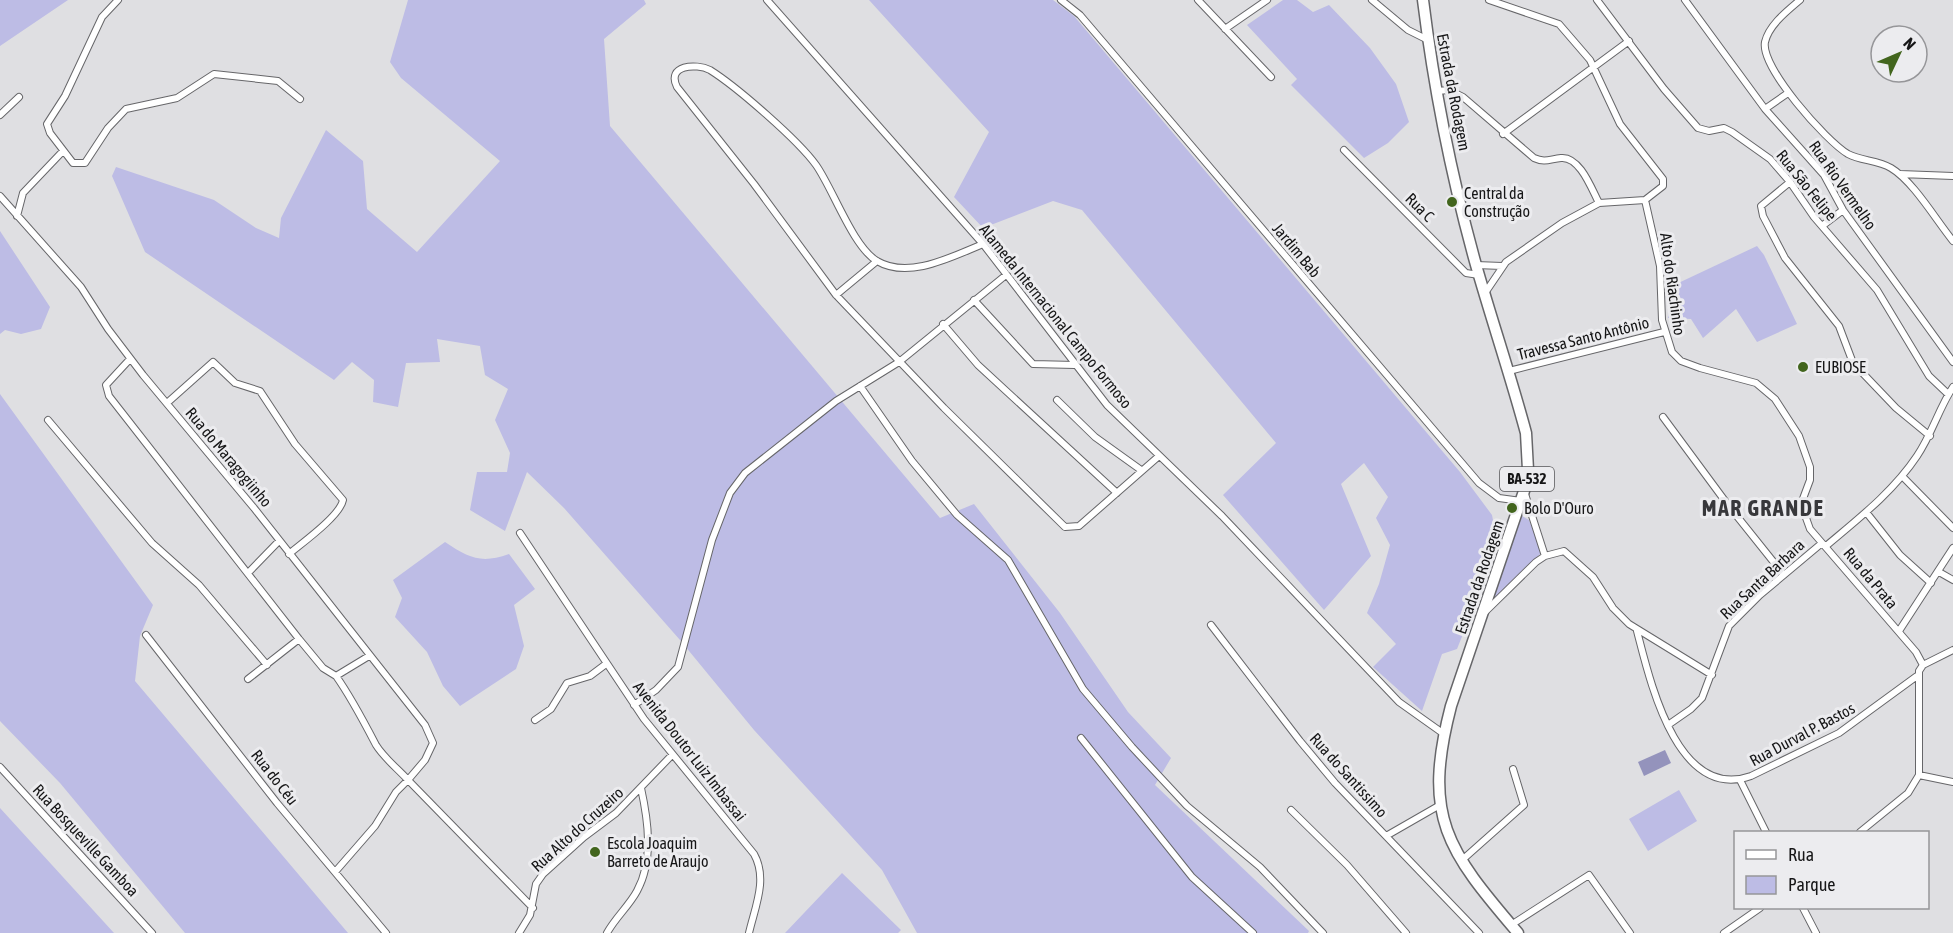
<svg xmlns="http://www.w3.org/2000/svg" width="1953" height="933" viewBox="0 0 1953 933" font-family="'Asap Condensed',sans-serif">
<style>
.green{fill:#bdbce5}
.water{fill:#9493bc}
.lines{fill:none;stroke-linecap:round;stroke-linejoin:round}
.minor-casing{stroke:#666669;stroke-width:8}
.primary-casing{stroke:#666669;stroke-width:13}
.minor{stroke:#fff;stroke-width:6}
.primary{stroke:#fff;stroke-width:10}
.poi-dot{fill:#42651d;stroke:#ececef;stroke-width:2}
.labels{text-anchor:middle;stroke-width:6;stroke-linejoin:round;paint-order:stroke}
.shield{fill:#ececef;stroke:#565658;stroke-width:1.5}
.shield-label{font-size:15px;font-weight:bold;fill:#161617}
.street-label{font-size:16px;fill:#161617;stroke:#ececef}
.poi-label{font-size:16px;fill:#161617;stroke:#ececef;text-anchor:start}
.district-label{font-size:22px;font-weight:bold;letter-spacing:1.5px;fill:#38383b;stroke:#ececef}
</style>
<rect width="100%" height="100%" fill="#dfdfe2"/>
<path class="green" d="M0,0H68L0,46Z
M408,0H644L646,4L604,39L610,126L940,518L974,504L1060,613L1128,712L1171,758L1155,785L1309,931L1308,933H917L882,870L754,730L680,640L564,508L527,472L505,531L470,510L477,472H507L510,453L495,420L508,389L485,375L480,346L437,339L440,362L406,363L398,407L373,402L374,380L352,362L334,380L145,252L112,176L116,167L214,200L256,228L279,238L281,218L326,130L363,161L367,209L417,252L500,161L401,78L390,62Z
M869,0H1053L1074,16L1460,472L1492,515L1498,546L1457,649L1442,654L1422,711L1373,667L1396,644L1367,613L1379,584L1390,545L1376,518L1388,497L1364,463L1341,484L1371,556L1324,610L1223,495L1276,443L1082,210L1053,201L983,228L954,197L989,132Z
M1283,0H1297L1313,12L1329,5L1370,48L1396,84L1409,122L1388,143L1364,158L1291,85L1297,79L1247,25Z
M0,231L50,307L41,329L21,334L5,330L0,334Z
M1757,246L1764,255L1797,324L1757,342L1736,309L1703,338L1691,319L1668,318L1672,286Z
M0,394L153,605L140,636L135,681L348,933H185L60,783L0,721Z
M1522,516L1529,520L1542,552L1496,599L1493,596Z
M445,542C469,558 481,564 509,554L535,589L514,605L524,646L516,669L460,706L443,686L427,652L395,617L402,598L393,580Z
M1679,790L1697,821L1648,851L1629,819Z
M0,808L114,933H0Z
M842,873L901,930L898,933H785Z"/>
<path class="water" d="M1665,750L1671,763L1644,776L1638,762Z"/>
<g class="lines">
<g class="minor-casing">
<path id="minor" d="M118,0L102,17L65,96L47,124L50,133L73,163H85L108,128L126,109L177,98L214,74L278,81L300,99
M767,0L983,244L1107,405L1222,516L1399,702L1444,734
M1061,0L1080,15L1479,483L1499,498L1521,501
M1198,0L1271,77
M1372,0L1408,30L1428,40
M1489,0L1559,24L1590,60L1620,124L1663,179V186L1645,200
M1597,0L1664,89L1698,128L1709,131L1724,128L1732,132L1770,159L1790,182L1814,217L1877,290L1929,376L1948,394
M1685,0L1765,109L1824,175L1843,210L1953,362
M1800,0C1787,11 1769,25 1765,42C1760,67 1826,141 1848,154C1861,161 1878,160 1891,168C1913,181 1936,220 1953,241
M1225,29L1267,0
M1437,91L1449,90L1463,97L1534,158C1545,163 1550,159 1561,158C1580,156 1592,190 1599,203
M1765,109L1788,93
M0,115L19,97
M1503,134L1629,41
M1344,150L1466,273L1479,275
M1900,174L1953,176
M1790,182L1761,206L1763,216L1785,258L1839,326L1853,363L1896,408L1930,436
M0,196L81,287L108,329L143,375L254,508L425,725L433,743L425,760L408,780L533,908
M1645,200L1660,266L1662,320L1672,352L1681,361L1700,368L1756,383L1775,399L1799,436L1810,467V480L1801,504L1810,529L1916,652L1923,665
M17,216L23,193L63,151
M1822,226L1843,210
M983,244C953,256 909,280 877,261C853,247 833,189 816,165C798,140 737,87 710,70C696,63 666,65 677,87L754,184L836,295L944,408L1065,527L1079,526L1159,456
M1476,265L1502,266
M1485,293L1506,262L1562,223L1599,203L1645,200
M836,295L877,261
M974,300L1033,364L1075,365
M943,324L978,365L1117,493
M130,359L106,385L109,396L299,639L323,668L336,676L369,656
M1509,371L1664,332
M860,386L912,461L957,515L1008,560L1083,689L1132,747L1187,806L1260,867L1323,933
M1057,400L1095,437L1141,470
M167,403L213,362L235,383L260,391L295,444L343,500C340,516 302,543 289,554
M1663,417L1728,505L1784,575
M48,420L152,543L199,585L267,665
M1902,476L1953,528
M1525,494L1545,556
M1866,512L1900,555L1931,583
M520,533L644,719L754,854C768,879 755,907 749,933
M1826,546C1858,519 1893,492 1917,456C1932,434 1939,408 1953,387
M1939,572L1953,580
M248,573L279,541
M1485,612L1536,562L1545,556L1564,551L1593,577L1613,608L1629,624L1712,675
M1211,625L1300,741L1335,783L1479,933
M1637,631C1650,681 1677,802 1751,776L1839,733L1917,676
M1899,631L1953,548
M146,635L277,803L386,933
M248,679L299,639
M634,705L656,690L678,667L712,540L730,493L745,473L836,401L899,362L1006,275
M535,720L551,709L567,683L590,676L606,664
M1668,725L1691,709L1702,698L1729,626L1760,595L1822,543
M1081,738L1192,877L1253,933
M0,767L152,933
M1919,775L1953,782
M1740,780L1766,832
M1291,810L1347,865L1406,933
M1860,832L1908,793L1919,775V671L1923,665L1953,650
M1386,836L1440,805
M1461,861L1524,805L1513,769
M335,872L375,826L396,792L408,780C398,769 384,758 376,745C364,722 351,697 336,676
M1803,908L1816,933
M1511,925L1589,875L1630,933
M519,933L530,915L536,884L543,874L584,837L616,813L672,755
M607,933C615,918 629,906 637,891C654,860 648,820 641,788
M1724,933L1760,908"/>
</g>
<g class="primary-casing">
<path id="primary" d="M1423,0C1434,89 1452,179 1476,265C1492,321 1511,377 1526,433L1528,470L1524,491L1451,706C1422,817 1447,850 1518,933"/>
</g>
<use href="#minor" class="minor"/>
<use href="#primary" class="primary"/>
</g>
<g class="poi-dot">
<circle cx="1452" cy="202" r="6"/>
<circle cx="1803" cy="367" r="6"/>
<circle cx="1512" cy="508" r="6"/>
<circle cx="595" cy="852" r="6"/>
</g>
<g class="labels">
<rect class="shield" x="1500" y="467" width="54" height="24" rx="4.5"/>
<g class="shield-label">
<text x="1527" y="484">BA-532</text>
</g>
<g class="street-label">
<text transform="translate(1454 92) rotate(79)" y="6">Estrada da Rodagem</text>
<text transform="translate(1807 185) rotate(51)" y="6">Rua São Felipe</text>
<text transform="translate(1843 185) rotate(55)" y="6">Rua Rio Vermelho</text>
<text transform="translate(1420 207) rotate(45)" y="6">Rua C</text>
<text transform="translate(1297 250) rotate(50)" y="6">Jardim Bab</text>
<text transform="translate(1673 284) rotate(82)" y="6">Alto do Riachinho</text>
<text transform="translate(1056 316) rotate(51)" y="6">Alameda Internacional Campo Formoso</text>
<text transform="translate(1583 338) rotate(-14)" y="6">Travessa Santo Antônio</text>
<text transform="translate(229 457) rotate(50)" y="6">Rua do Maragogiinho</text>
<text transform="translate(1479 577) rotate(-71)" y="6">Estrada da Rodagem</text>
<text transform="translate(1871 578) rotate(50)" y="6">Rua da Prata</text>
<text transform="translate(1762 579) rotate(-43)" y="6">Rua Santa Barbara</text>
<text transform="translate(1802 734) rotate(-28)" y="6">Rua Durval P. Bastos</text>
<text transform="translate(690 751) rotate(52)" y="6">Avenida Doutor Luiz Imbassai</text>
<text transform="translate(1349 775) rotate(48)" y="6">Rua do Santissimo</text>
<text transform="translate(275 777) rotate(52)" y="6">Rua do Céu</text>
<text transform="translate(577 829) rotate(-42)" y="6">Rua Alto do Cruzeiro</text>
<text transform="translate(86 840) rotate(47)" y="6">Rua Bosqueville Gamboa</text>
</g>
<g class="poi-label">
<text x="1464" y="199">Central da<tspan x="1464" dy="18">Construção</tspan></text>
<text x="1815" y="373">EUBIOSE</text>
<text x="1524" y="514">Bolo D'Ouro</text>
<text x="607" y="849">Escola Joaquim<tspan x="607" dy="18">Barreto de Araujo</tspan></text>
</g>
<g class="district-label">
<text x="1763" y="516">MAR GRANDE</text>
</g>
</g>
<rect x="1734" y="831" width="195" height="78" fill="#ececef" stroke="#969699" stroke-width="1.5"/>
<rect x="1746" y="850" width="30" height="9" fill="#ffffff" stroke="#969699" stroke-width="1.5"/>
<text x="1788" y="861" font-size="18" fill="#161617">Rua</text>
<rect x="1746" y="876" width="30" height="18" fill="#bdbce5" stroke="#969699" stroke-width="1.5"/>
<text x="1788" y="891" font-size="18" fill="#161617">Parque</text>
<g transform="translate(1899 54) rotate(46)"><circle r="28" fill="#ececef" stroke="#969699" stroke-width="1.5"/>
<path d="M0-4.5L10 22L0 15L-10 22Z" fill="#42651d"/>
<text y="-9" font-size="16" font-weight="bold" text-anchor="middle" fill="#161617">N</text>
</g>
</svg>
